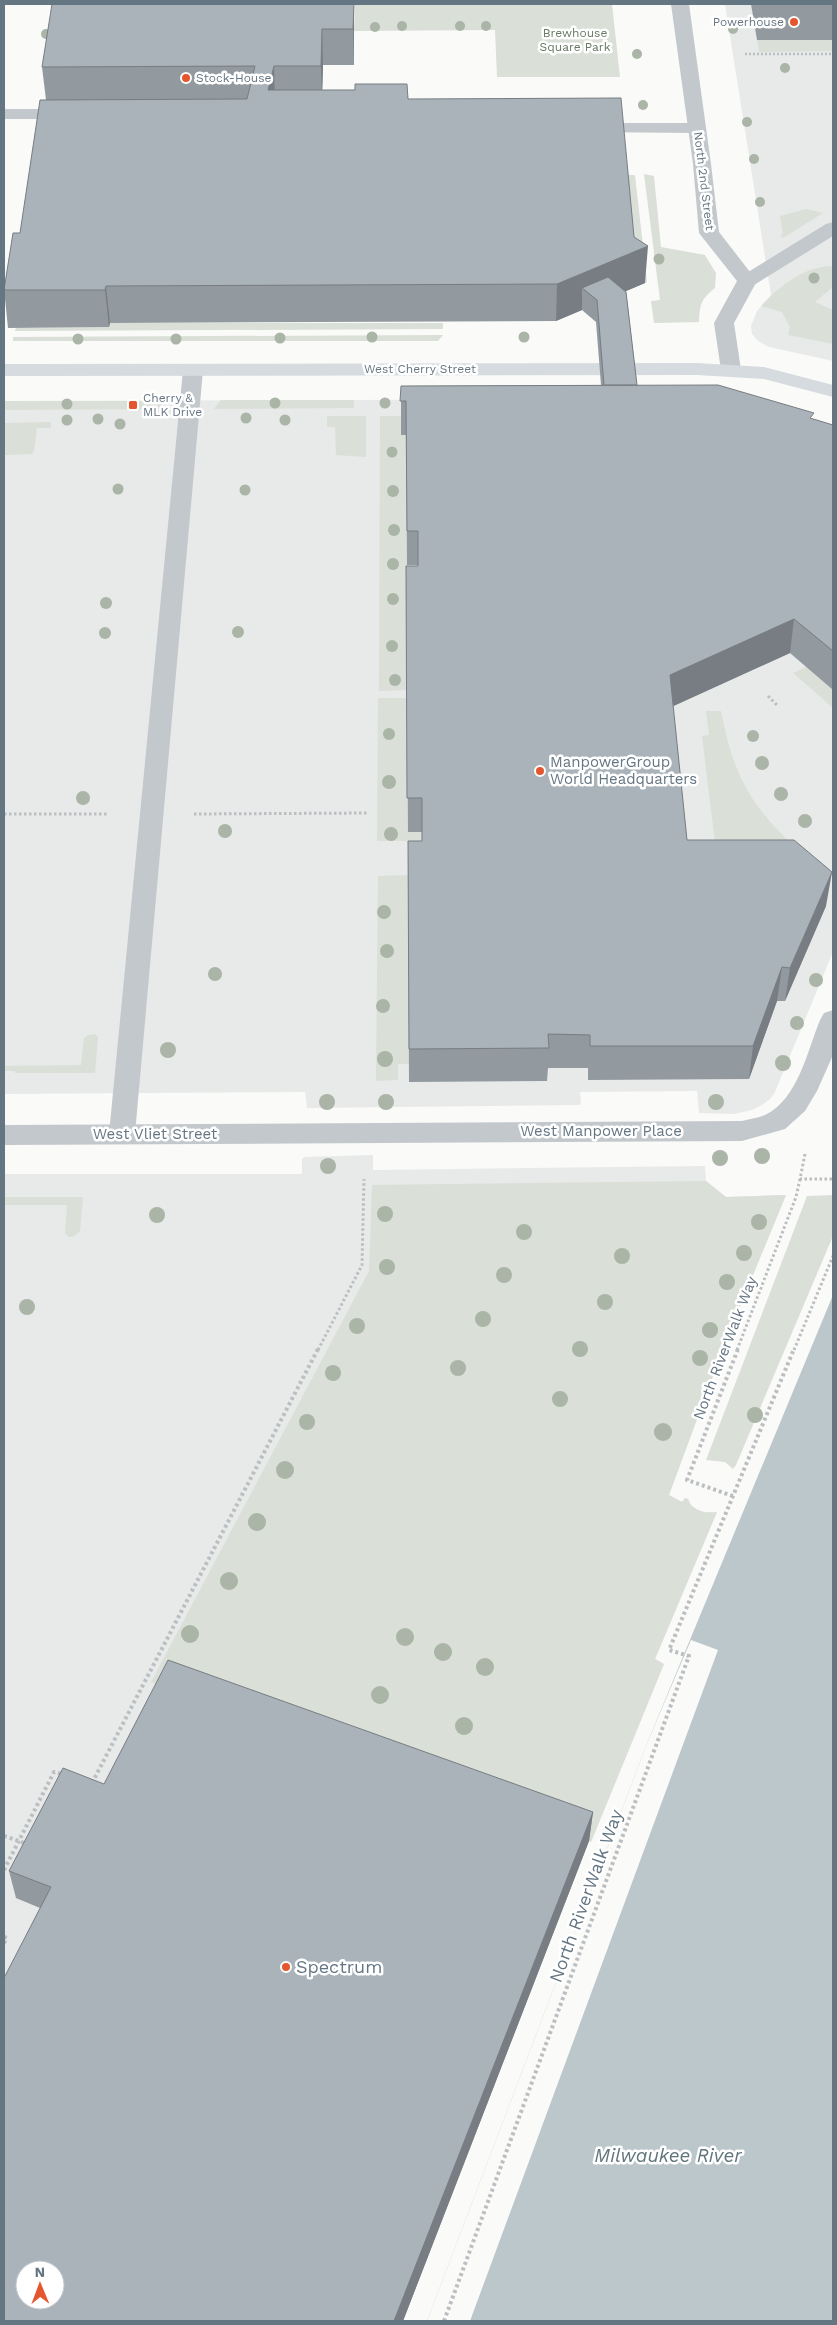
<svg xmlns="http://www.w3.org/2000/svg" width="837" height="2325" viewBox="0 0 837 2325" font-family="'Work Sans',sans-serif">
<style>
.built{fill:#e8e9e9;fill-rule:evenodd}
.green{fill:#dadfd7}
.water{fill:#bbc7cb}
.pier{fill:#fafaf8}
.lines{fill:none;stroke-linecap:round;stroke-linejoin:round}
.path-far2{stroke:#bbbfc2;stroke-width:2.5;stroke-dasharray:2 2;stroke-linecap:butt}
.path-far1{stroke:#bbbfc2;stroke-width:3;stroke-dasharray:2.5 2.5;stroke-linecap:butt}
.path{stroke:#bbbfc2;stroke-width:4;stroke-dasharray:3 3;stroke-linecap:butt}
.lane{fill:#c3c8cc;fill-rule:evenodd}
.street{fill:#c3c8cc;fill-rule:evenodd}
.secondary{fill:#d6dbdf;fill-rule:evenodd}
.tree{fill:#aab4a7}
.wall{fill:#929a9f}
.shaded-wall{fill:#777d82}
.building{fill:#aab3b9;stroke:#777d82;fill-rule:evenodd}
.poi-dot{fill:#e4572e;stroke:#fff;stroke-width:2}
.labels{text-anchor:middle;stroke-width:5;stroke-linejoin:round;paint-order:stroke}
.far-poi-label{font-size:12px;fill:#657683;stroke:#fff;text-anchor:start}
.far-park-label{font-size:12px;fill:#687a64;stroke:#fff}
.far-street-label{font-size:12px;fill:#657683;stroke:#fff}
.poi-label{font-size:15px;fill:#657683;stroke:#fff;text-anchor:start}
.street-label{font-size:15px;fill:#657683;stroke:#fff}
.near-street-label{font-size:18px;fill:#657683;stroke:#fff}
.near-poi-label{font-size:18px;fill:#657683;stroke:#fff;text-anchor:start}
.near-water-label{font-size:19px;font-style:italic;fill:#60757c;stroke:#fff}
</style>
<rect width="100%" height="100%" fill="#fafaf8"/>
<path class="built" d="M725,4H833V361L769,347L758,341L752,334L751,326L757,311L771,295Z
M690,399L833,430V952L775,1092L770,1099L762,1105L752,1110L734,1114L699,1113L697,1091L580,1092L581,1103L579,1105L307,1108L305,1092L4,1094V401Z
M373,1155V1170L705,1166L706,1181L726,1197L786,1195L727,1338L669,1495L682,1502L685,1498L688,1499L691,1506L703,1512H717L655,1659L664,1664L591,1842L589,1841L403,2321H4V1174H302V1159L305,1157ZM25,2270H55V2300H25Z"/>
<path class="green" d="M355,4H612L620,77H497L495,30L354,31Z
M757,40H833V51L759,52Z
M644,174L654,176L661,247L705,255L716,273L715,288C701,299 700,304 699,322L654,323L651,301L660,300Z
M622,175H635L647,282L645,283L632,274Z
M806,209L823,213L783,238L780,235L783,234L780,216Z
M833,266V287L815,302L833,310V344L788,335L790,327L782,312L761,306C781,285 803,267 833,266Z
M110,323H443V329L15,331L16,328L109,327Z
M443,335L438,341H13V337Z
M221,400H354V408L214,409Z
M4,401H159L163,409L4,410Z
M604,415L401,435H406L407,565H418V600H407V690L379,691L380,416Z
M327,416H366V457L336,455L335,427H327Z
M51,422V428H37L34,451L32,454L4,455V423Z
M806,667L833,690V708L793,673Z
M378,698H407L408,832H422V841H377Z
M706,711H721C734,778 751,806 800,852L716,851L702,736L709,735Z
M408,875L409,1064H398V1080L376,1081L378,876Z
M95,1034L98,1037L95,1073H15V1071H4V1066L81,1065L84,1038L88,1035Z
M706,1181L726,1197L786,1195L727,1338L669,1495L682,1502L685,1498L688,1499C692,1511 705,1514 717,1512L655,1659L664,1664L591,1842L151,1682L369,1271L372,1185Z
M833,1195V1236L736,1465L733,1469L725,1462L706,1460L807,1196Z
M4,1197H83L80,1231L73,1237H69L65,1233L67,1205H4Z"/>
<path class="water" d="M833,1295V2321H427L648,1741Z"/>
<path class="pier" d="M691,1640L718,1650L470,2321H427L648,1741Z"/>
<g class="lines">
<path class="path-far2" d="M745,54H833"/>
<path class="path-far1" d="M768,696L778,706
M4,814H108
M194,814L369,813
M805,1154L800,1179H833
M318,1350L362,1265L364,1179
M737,1350L796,1197L800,1179
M794,1350L833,1256"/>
<path class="path" d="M733,1496L687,1480L738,1349
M92,1783L318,1349
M4,1836L27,1844
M4,1870L54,1772L62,1774
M4,1937L7,1938L4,1943
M444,2321L689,1656L669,1650L794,1349"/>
<path class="lane" d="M4,109H72L78,110L81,114L78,118L72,119H4Z
M588,123H697L703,124L706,128L703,132L697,133L582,132L579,128L582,124Z
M833,222V236L754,285L747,287L740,285L737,281L740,277L826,224Z
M193,364L200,366L203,370L135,1134L131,1141L122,1144L113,1141L109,1134L183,370L186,366Z"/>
<path class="street" d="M671,4H689L711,164L719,232L757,281L734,323L741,370L738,374L731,376L724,374L721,370L714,323L737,281L699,233L693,164Z
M833,1010V1055L817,1091L805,1111L785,1129L742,1141L4,1145V1125L742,1121C749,1119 758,1118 765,1115C798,1099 807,1052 820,1020L824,1013Z"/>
<path class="secondary" d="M697,363L764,367L833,385V397L764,379L697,375L4,376V364Z"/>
</g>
<g class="tree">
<circle cx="402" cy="26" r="5"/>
<circle cx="460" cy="26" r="5"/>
<circle cx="486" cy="26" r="5"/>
<circle cx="375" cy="27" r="5"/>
<circle cx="733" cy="29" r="5"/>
<circle cx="46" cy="34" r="5"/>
<circle cx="637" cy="54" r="5"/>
<circle cx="785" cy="68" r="5"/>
<circle cx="643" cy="105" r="5"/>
<circle cx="747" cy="122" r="5"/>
<circle cx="754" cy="159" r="5"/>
<circle cx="760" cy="202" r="5"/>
<circle cx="659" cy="259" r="5.5"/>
<circle cx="814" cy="278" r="5.5"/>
<circle cx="372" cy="337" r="5.5"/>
<circle cx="524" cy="337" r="5.5"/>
<circle cx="280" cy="338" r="5.5"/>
<circle cx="78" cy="339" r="5.5"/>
<circle cx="176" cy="339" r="5.5"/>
<circle cx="275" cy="403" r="5.5"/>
<circle cx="385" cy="403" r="5.5"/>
<circle cx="67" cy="404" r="5.5"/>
<circle cx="246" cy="418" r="5.5"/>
<circle cx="98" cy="419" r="5.5"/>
<circle cx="67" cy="420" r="5.5"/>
<circle cx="285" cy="420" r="5.5"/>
<circle cx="120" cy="424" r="5.5"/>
<circle cx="392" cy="452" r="5.5"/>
<circle cx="118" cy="489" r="5.5"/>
<circle cx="245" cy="490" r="5.5"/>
<circle cx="393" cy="491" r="6"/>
<circle cx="394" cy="530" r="6"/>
<circle cx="393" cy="564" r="6"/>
<circle cx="393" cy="599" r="6"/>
<circle cx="106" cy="603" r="6"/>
<circle cx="238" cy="632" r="6"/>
<circle cx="105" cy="633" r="6"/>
<circle cx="392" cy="646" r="6"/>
<circle cx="395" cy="680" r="6"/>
<circle cx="389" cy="734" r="6"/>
<circle cx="753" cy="736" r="6"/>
<circle cx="762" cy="763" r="7"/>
<circle cx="389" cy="782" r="7"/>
<circle cx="781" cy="794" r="7"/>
<circle cx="83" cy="798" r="7"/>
<circle cx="805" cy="821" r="7"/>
<circle cx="225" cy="831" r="7"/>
<circle cx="391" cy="834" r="7"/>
<circle cx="384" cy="912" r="7"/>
<circle cx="387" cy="951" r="7"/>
<circle cx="215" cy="974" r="7"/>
<circle cx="816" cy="980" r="7"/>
<circle cx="383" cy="1006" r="7"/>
<circle cx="797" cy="1023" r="7"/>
<circle cx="168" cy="1050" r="8"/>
<circle cx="385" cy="1059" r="8"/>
<circle cx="783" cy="1063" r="8"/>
<circle cx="327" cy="1102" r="8"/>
<circle cx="386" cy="1102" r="8"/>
<circle cx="716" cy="1102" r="8"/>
<circle cx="762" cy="1156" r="8"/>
<circle cx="720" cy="1158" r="8"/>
<circle cx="328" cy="1166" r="8"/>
<circle cx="385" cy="1214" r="8"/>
<circle cx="157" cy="1215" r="8"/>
<circle cx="759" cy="1222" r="8"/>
<circle cx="524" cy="1232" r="8"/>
<circle cx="744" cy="1253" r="8"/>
<circle cx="622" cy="1256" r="8"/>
<circle cx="387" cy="1267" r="8"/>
<circle cx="504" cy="1275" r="8"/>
<circle cx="727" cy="1282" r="8"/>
<circle cx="605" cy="1302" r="8"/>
<circle cx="27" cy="1307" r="8"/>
<circle cx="483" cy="1319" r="8"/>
<circle cx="357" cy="1326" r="8"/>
<circle cx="710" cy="1330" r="8"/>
<circle cx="580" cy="1349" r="8"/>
<circle cx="700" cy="1358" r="8"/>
<circle cx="458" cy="1368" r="8"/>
<circle cx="333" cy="1373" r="8"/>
<circle cx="560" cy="1399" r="8"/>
<circle cx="755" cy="1415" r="8"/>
<circle cx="307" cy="1422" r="8"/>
<circle cx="663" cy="1432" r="9"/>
<circle cx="285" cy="1470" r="9"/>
<circle cx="257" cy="1522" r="9"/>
<circle cx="229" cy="1581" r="9"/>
<circle cx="190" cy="1634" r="9"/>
<circle cx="405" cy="1637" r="9"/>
<circle cx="443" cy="1652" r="9"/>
<circle cx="485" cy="1667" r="9"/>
<circle cx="380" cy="1695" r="9"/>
<circle cx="464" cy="1726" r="9"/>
</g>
<path class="wall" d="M354,4V65H323L322,90L408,99L634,237L645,283L626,291L637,385L813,419L833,425V690L790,653L673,706L687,840L826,906L785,1001H777L749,1079L588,1080V1068H548L547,1081L409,1082L408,841H422V832H408L406,566H418V565H407L406,435H401V386L601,385L596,322L582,310L556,321L110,323L109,327L8,328L4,289L20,233L46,100L42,67Z
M751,4H833V40H757Z
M104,1784L593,1812L589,1841L403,2321H4L40,1908L16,1898L9,1871Z"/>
<path class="shaded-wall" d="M354,4V65L353,29Z
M322,29L323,65L322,102L321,66Z
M274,66L275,102L268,90Z
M648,246L645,283L598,303L597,300L582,288V310L556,321L557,284Z
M106,286L110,323L109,327L105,290Z
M794,619L790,653L667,709L670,675Z
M832,872L826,906L785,1001L790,968Z
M782,967L777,1001L749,1079L753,1046Z
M593,1812L589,1841L403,2321H394Z"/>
<path class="building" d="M52,4H354L353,29H322L321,66H274L268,90H355V84H407L408,99L621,98L634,237L648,246L557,284L106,286L105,290H4L13,233H20L40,100L247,99L255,66L42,67Z
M608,277L626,292L637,385H604L597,300L582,288Z
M718,385L814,413L810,418L833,425V651L794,619L670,675L687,840H794L832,872L790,968L782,967L753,1046H590V1035L548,1034L549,1048L409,1049L408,841H422V798H407L406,566H418V531H407L406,401H400L401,386Z
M168,1660L593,1812L394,2321H4V1978L51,1887L9,1871L63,1768L104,1784ZM25,2270H55V2300H25Z"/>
<g class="poi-dot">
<circle cx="794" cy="22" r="5"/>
<circle cx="186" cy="78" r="5"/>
<rect x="128" y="400" width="10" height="10" rx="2.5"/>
<circle cx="540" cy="771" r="5"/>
<circle cx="286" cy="1967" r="5"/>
</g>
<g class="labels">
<g class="far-poi-label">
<text x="784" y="26" text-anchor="end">Powerhouse</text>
<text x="196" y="82">Stock-House</text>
<text x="143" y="402">Cherry &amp;<tspan x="143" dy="14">MLK Drive</tspan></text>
</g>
<g class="far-park-label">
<text x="575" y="37">Brewhouse<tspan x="575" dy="14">Square Park</tspan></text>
</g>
<g class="far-street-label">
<text transform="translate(704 181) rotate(83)" y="4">North 2nd Street</text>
<text x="420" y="373">West Cherry Street</text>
</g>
<g class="poi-label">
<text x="550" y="767">ManpowerGroup<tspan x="550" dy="17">World Headquarters</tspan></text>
</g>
<g class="street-label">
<text x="601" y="1136">West Manpower Place</text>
<text x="155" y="1139">West Vliet Street</text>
<text transform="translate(725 1348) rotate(-69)" y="5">North RiverWalk Way</text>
</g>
<g class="near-street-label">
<text transform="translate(586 1896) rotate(-70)" y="6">North RiverWalk Way</text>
</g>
<g class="near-poi-label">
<text x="296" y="1973">Spectrum</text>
</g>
<g class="near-water-label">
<text x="668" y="2162">Milwaukee River</text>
</g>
</g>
<rect width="837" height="2325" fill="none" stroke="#657683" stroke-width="10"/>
<g transform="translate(40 2285) rotate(359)"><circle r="24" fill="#ffffff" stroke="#c1c8cd"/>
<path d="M0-4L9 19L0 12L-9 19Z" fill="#e4572e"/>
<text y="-8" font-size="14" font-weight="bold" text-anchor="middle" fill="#657683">N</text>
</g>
</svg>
